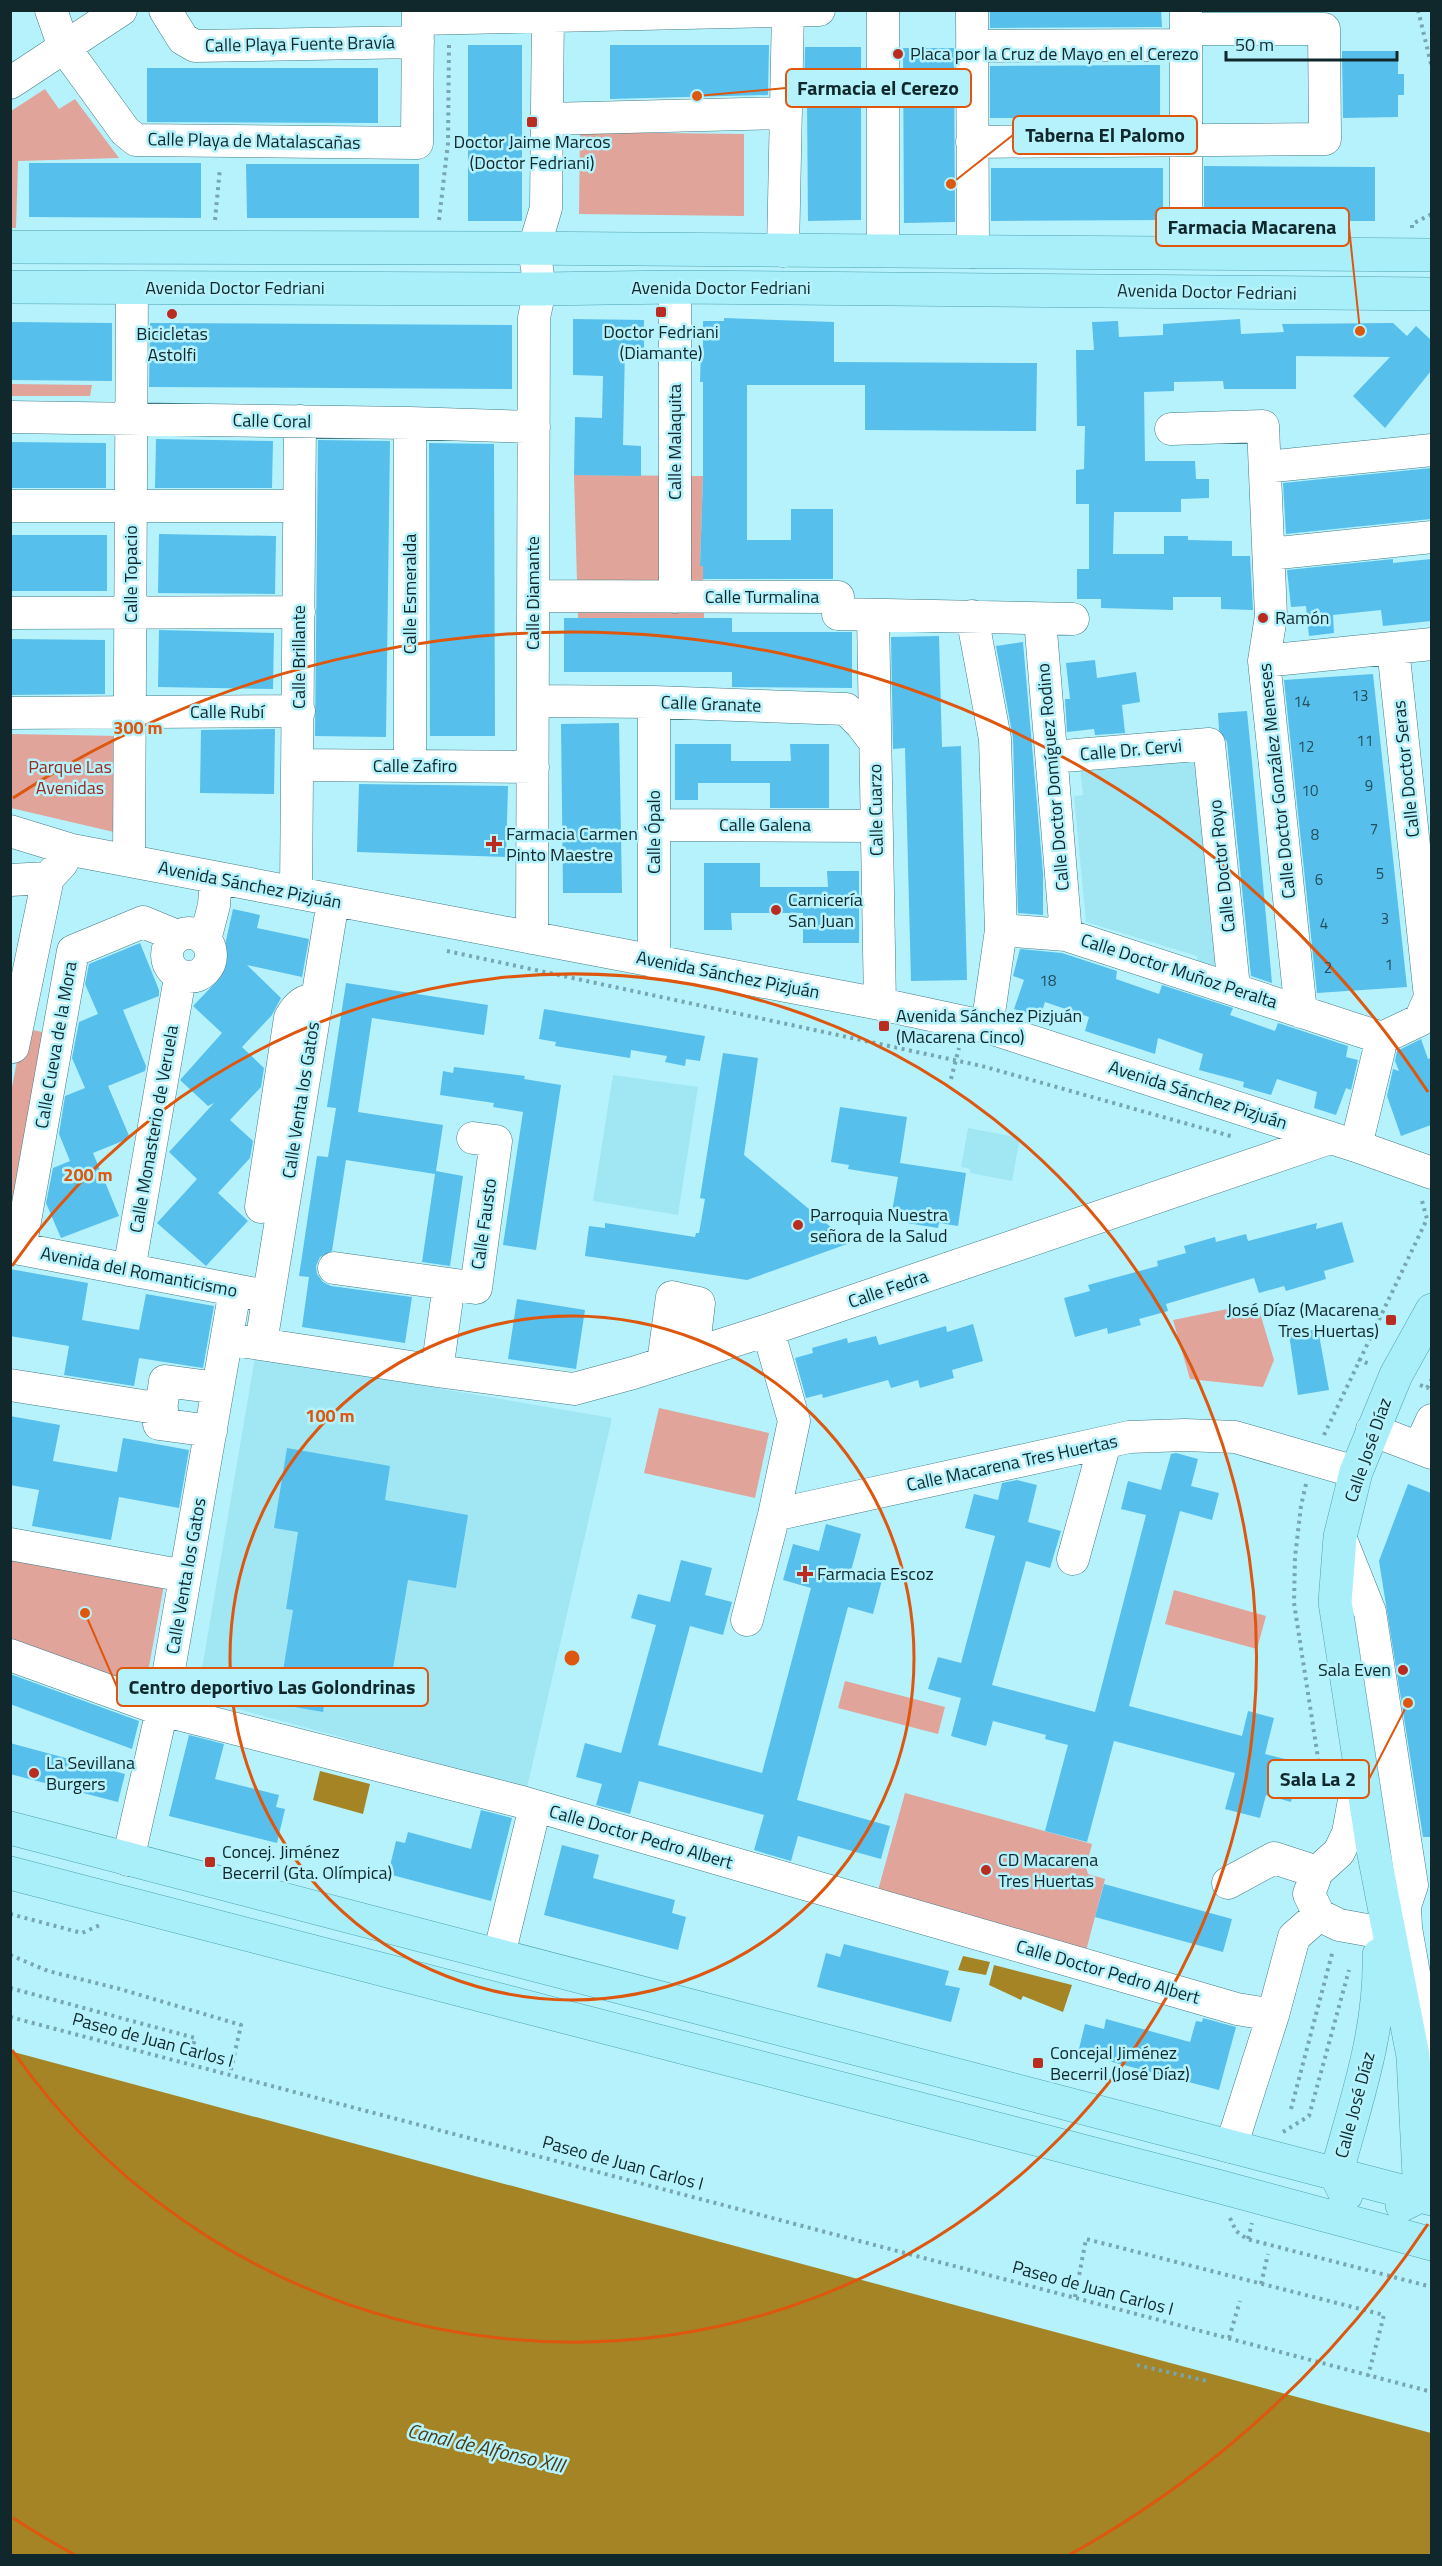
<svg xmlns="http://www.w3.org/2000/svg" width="1442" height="2566" viewBox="0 0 1442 2566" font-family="'Titillium Web',sans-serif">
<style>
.built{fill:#a1e7f3}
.green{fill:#e0a49a}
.water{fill:#a48425}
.building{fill:#57bfec}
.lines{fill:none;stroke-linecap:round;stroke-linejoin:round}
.minor-casing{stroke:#437c85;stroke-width:33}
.major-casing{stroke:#4da2b0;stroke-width:34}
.path{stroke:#77a6ae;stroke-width:4;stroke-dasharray:3 4.5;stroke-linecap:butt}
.minor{stroke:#fff;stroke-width:32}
.major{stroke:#a8effa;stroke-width:33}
.ring{fill:none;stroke:#dd570e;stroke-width:3}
.poi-dot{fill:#ba2c20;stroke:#b6f2fc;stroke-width:2}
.labels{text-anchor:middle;stroke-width:5;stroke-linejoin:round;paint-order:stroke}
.number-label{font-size:15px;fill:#224e5c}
.street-label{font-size:18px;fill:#10282c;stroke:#b6f2fc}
.poi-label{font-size:18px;fill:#10282c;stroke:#b6f2fc;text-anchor:start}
.park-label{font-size:18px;fill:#982c21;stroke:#b6f2fc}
.water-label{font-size:20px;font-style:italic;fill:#4a3c16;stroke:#b6f2fc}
.centre{fill:#dd570e;stroke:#b6f2fc;stroke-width:3}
.ring-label{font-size:18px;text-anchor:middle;font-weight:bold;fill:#dd570e;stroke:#b6f2fc;stroke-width:5;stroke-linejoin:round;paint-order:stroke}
.leader{fill:none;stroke:#dd570e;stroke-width:2}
.callout-dot{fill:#dd570e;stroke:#b6f2fc;stroke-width:2}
.callout{fill:#b6f2fc;stroke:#dd570e;stroke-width:2}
.callout-label{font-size:20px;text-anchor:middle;font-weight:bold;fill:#10282c}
</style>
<rect width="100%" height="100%" fill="#b6f2fc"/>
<path class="built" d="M1202,755L1225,966L1198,969L1197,956L1086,922L1074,796L1083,795L1079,757Z
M613,1075L698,1087L678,1215L593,1201Z
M968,1128L1020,1138L1012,1181L970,1173V1169L961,1167Z
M255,1357L612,1418L527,1788L197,1698Z"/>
<path class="green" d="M45,89L59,109L75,99L119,158L18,161L16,228H11V111Z
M580,132L744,134V216L579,214Z
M11,384L92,385L90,396H11Z
M574,475L703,476L700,565L703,566L704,618H578Z
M11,734L119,736L114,832L11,808Z
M23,1028L47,1033L11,1219V1093Z
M1257,1303L1274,1360L1263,1387L1190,1379L1173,1320Z
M659,1408L769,1433L755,1498L644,1473Z
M11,1557L164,1585L145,1688L11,1641Z
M1174,1590L1266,1616L1257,1649L1165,1624Z
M845,1681L945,1707L938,1734L838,1708Z
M905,1793L1092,1844L1086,1867L1088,1874L1105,1879L1086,1951L877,1894Z"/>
<path class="water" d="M320,1771L370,1784L363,1814L313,1800Z
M963,1956L990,1962L986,1975L958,1970Z
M994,1965L1072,1985L1063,2012L1023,1996L1021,2000L989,1985Z
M10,2051L1431,2433V2555H11Z"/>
<path class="building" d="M990,10H1161L1162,27L990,28Z
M468,45H522V221H468Z
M610,45H769L768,95L610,99Z
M805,47H861V220L808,221L807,100H804Z
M903,48H954L955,222L904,223Z
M1342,51H1398V74H1404V95H1398V117L1343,118Z
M1160,65V118H990V66Z
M147,68H378V123L147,122Z
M29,163H201V218L29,217Z
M246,164H419V218H247Z
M1204,166L1375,167V221H1204Z
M991,168H1163V220L991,221Z
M724,318L834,322V362L1037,363L1036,431L865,430V385H747V540H791V509H833V579H703V566H700L703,476V382H700L701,351H703V321H724Z
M573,319L644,320V348L625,347L623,445L641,446V476L574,475L575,417L602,418L603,376L573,375Z
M1240,319L1241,334L1284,332L1282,324L1393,323L1407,336L1416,326L1431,340V371L1385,428L1353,396L1390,357L1296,356V389H1224L1223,381L1174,382V391L1144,392L1145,461H1195L1196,479H1209V498L1181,499V512H1114L1113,554H1164V536H1188V540L1232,541V556H1250L1253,610L1221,609V597H1173V610L1101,608V599H1077V569H1089V504H1076V470L1084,469L1085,426H1077L1076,350H1094L1092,322L1118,321L1119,337L1163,335V324Z
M10,322L112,323V381L10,380Z
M150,323L512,325V389L149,387Z
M156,439L273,441L272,488H155Z
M318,440L390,441L386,737L315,736Z
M10,442L106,443V488H10Z
M429,443L494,444L495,736H430Z
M1431,468V519L1286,534L1283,483Z
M159,534L276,536L275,594L158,593Z
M10,535H107V591H10Z
M1393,559V563L1431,559V621L1383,626L1381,610L1333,615L1334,633L1309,636L1306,606L1291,607L1287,570Z
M564,618H732V632H852V688L732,687V672H564Z
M159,630L274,633L273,689L158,687Z
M939,636L942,747L961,746L967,980L911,981L905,748L893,749L891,637Z
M10,639L105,640V694L10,695Z
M1023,642L1043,873V915L1018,913L1013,738L996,646Z
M1095,660L1097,678L1136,672L1140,702L1122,705L1125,733L1095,735L1094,729L1067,732L1065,699H1070L1066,663Z
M1373,674L1407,987L1317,993L1284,680Z
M1247,711L1252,762L1272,983L1251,976L1227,742L1219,730L1218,713Z
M619,723L622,893H563L561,724Z
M275,729L274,794L200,793L201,730Z
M675,744H731V761H791L790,744H829V808H770V783H698V800H675Z
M359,784L508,786L506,857L357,852Z
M704,863H760V887H828L827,871H859V943H803V913H731L732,930H704Z
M233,909L260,915L257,928L309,939L302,977L247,965L281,998L272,1015L242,1047L264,1068L261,1087L230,1120L253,1141L250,1158L218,1193L248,1221L206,1266L157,1223L197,1179L169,1152L214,1103L208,1106L180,1080L222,1033L193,1006L217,981Z
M140,943L159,990V996L123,1010L146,1066L145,1071L108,1086L130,1138L93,1153L119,1216L61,1238L46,1203L53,1168L70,1161L59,1134L65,1096L85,1088L72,1058L79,1022L98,1014L85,984L89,964Z
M1020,949L1062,953L1117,971L1116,979L1136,986L1159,994L1162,985L1233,1008L1230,1015L1275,1031L1278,1023L1348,1046L1346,1057L1358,1060L1351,1090L1346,1088L1336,1115L1314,1108L1317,1092L1277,1079L1271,1095L1243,1087L1244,1082L1199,1070L1203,1054L1158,1038L1155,1054L1085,1031L1089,1017L1045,1002L1040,1017L1014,1009L1024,980L1013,976Z
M346,983L488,1005L484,1035L372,1018L358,1112L443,1125L436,1171L463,1176L450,1266L422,1262L435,1174L346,1160L332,1251L320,1257L316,1266L317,1274L323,1282L331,1286L412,1297L405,1343L302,1327L309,1277L299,1276L317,1156L328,1157L336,1108L327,1107Z
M544,1009L705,1036L700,1061L686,1059L685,1066L665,1062L667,1056L631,1050L630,1058L555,1046L556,1042L539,1039Z
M1421,1039L1428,1059L1431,1058V1125L1401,1136L1387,1096L1393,1069L1399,1071L1395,1061L1397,1051Z
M723,1053L758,1058L744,1155L850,1243L747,1280L585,1256L589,1226L605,1228V1223L695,1237L696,1233H699L705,1199L700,1198Z
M454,1067L525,1076L524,1079L561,1085L536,1250L503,1245L523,1112L493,1107L494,1103L440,1095L443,1071L453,1073Z
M840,1107L907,1117L900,1163L966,1173L958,1226L939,1223L938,1228L907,1223L908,1220L891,1217L898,1177L848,1169L849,1165L831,1162Z
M1342,1222L1354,1262L1324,1271L1326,1279L1286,1291L1284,1286L1259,1293L1254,1278L1166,1304L1168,1311L1139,1319L1141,1325L1108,1334L1107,1328L1075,1337L1064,1298L1090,1291L1088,1285L1158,1266L1157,1261L1186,1253L1184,1246L1215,1237L1216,1242L1246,1234L1248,1241L1317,1223L1316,1229Z
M10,1269L88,1283L82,1320L139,1330L146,1294L214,1306L203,1368L139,1358L134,1386L64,1375L69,1346L10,1336Z
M517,1299L585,1310L576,1369L508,1359Z
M973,1324L983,1361L952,1370L954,1378L920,1388L918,1380L891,1388L888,1380L823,1398L822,1394L806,1398L795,1358L813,1353L812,1348L847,1338L848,1343L876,1336L879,1345L946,1326L947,1332Z
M1318,1329L1329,1390L1298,1395L1289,1334Z
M10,1416L60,1425L53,1461L117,1472L123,1438L189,1450L179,1508L119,1497L111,1540L32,1526L39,1490L10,1485Z
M287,1448L390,1466L385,1500L468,1515L456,1588L408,1580L387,1704L326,1693L323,1712L266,1702L271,1675L282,1677L293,1610L286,1609L298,1532L274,1528Z
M1176,1453L1198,1459L1191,1486L1219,1493L1212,1520L1180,1511L1129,1706L1242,1736L1248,1711L1274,1718L1265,1754L1301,1763L1291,1802L1266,1795L1260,1818L1225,1809L1235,1773L1114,1741L1087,1842L1045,1831L1068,1745L1045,1739L1046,1735L993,1721L986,1746L951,1736L961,1698L928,1689L938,1657L961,1663L995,1536L965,1528L974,1494L998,1500L1002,1483L1017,1480L1037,1485L1028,1522L1061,1531L1050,1568L1026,1561L992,1685L1095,1712L1146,1515L1121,1509L1128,1481L1161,1490L1171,1454Z
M1408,1484L1431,1493V1837H1423L1379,1561Z
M826,1524L861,1534L851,1571L882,1580L873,1614L848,1607L797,1800L890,1826L881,1859L798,1836L791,1861L754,1850L764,1815L639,1781L630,1814L596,1805L602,1784L576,1777L585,1743L621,1753L656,1625L631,1618L638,1594L670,1602L681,1560L712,1568L705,1595L732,1602L723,1635L690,1626L658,1745L762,1773L811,1588L783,1580L793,1544L819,1551Z
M10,1674L139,1721L132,1749L10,1704Z
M189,1735L224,1744L215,1779L279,1795L276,1807L285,1809L277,1843L169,1816Z
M10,1743L125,1774L118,1802L10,1774Z
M481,1810L512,1818L491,1901L388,1874L396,1841L405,1843L408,1832L471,1849Z
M562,1845L599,1855L593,1878L675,1900L672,1913L686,1917L678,1950L544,1915Z
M1104,1884L1232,1919L1223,1952L1095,1917Z
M844,1944L949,1971L945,1985L960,1988L951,2022L817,1987L826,1953L840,1957Z
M1203,2018L1236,2027L1219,2090L1078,2053L1085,2024L1104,2029L1106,2019L1190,2042L1196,2021L1202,2022Z"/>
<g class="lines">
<g class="minor-casing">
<path id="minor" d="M51,10L64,47L125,131L136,140L417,143L418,10
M165,10L183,39L195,46L418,42
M883,10V251
M972,10L973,252
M418,19L819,10
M972,46L1186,45
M10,83L121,10
M547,119L786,113
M972,142L1325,139L1324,29H1186
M783,251L788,10
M1186,253V10
M10,417L410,423L534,427
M1171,429L1263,426L1271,616L1264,661L1301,1012
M1265,467L1432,450
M10,506H299
M1269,554L1432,537
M533,596L838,597V614L1073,619
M675,597V287
M10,613L299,612
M873,615L880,1004
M972,616L995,739L1001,930L987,1027
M1040,619L1066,935
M1264,661L1432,644
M533,701L654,702L846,709L861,724L874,741
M654,702V962
M10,713L299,711
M1052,757L1209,744L1234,988
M297,765L533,767
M410,766V423
M654,825L876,826
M10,831L72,850L880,1004L987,1027L1356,1146L1432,1173
M129,860L132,288
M10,880L48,878L62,863
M296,892L300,421
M1001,930L1066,935L1382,1038L1420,1020L1430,997L1393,648
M167 955a22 22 0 1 1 44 0a22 22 0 1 1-44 0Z
M532,938L534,318L540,289L534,248L546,208L548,10
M205,940L214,905L216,879
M13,1047L48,878
M1356,1146L1382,1038
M261,1207L290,1018C296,1007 304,998 317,1000
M10,1247L256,1294
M20,1249L73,951L143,922L177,936
M334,1268L449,1284
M129,1270L178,989
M768,1330L794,1421L774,1515
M227,1339L437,1371L574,1389L633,1373L768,1330L1330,1138
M261,1343L333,901
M663,1363L672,1297L699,1303L693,1354
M437,1371L449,1284L476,1288L496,1141L473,1138
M10,1385L162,1409
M1372,1430L1432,1453
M211,1431L159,1424L165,1381L218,1388
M1419,1448L1432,1420
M1340,1537L1370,1612L1412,1885L1405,1906L1406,1928L1425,2036L1423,2054L1414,2076L1432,2077
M10,1544L185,1576
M1073,1559L1105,1443
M747,1620L774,1515L1129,1437L1185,1435L1235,1437L1356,1472
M10,1655L162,1710L522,1802L1237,2009L1273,2015
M1359,1773L1348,1833L1339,1852L1317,1872L1309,1894L1319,1915L1339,1925L1378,1932
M128,1860L162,1710L235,1290
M1228,1883L1274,1858L1317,1872
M499,1955L535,1807
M1231,2147L1273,2015L1294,1937L1319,1915"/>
</g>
<g class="major-casing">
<path id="major" d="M10,247L496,248L1432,255
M10,287L540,289L675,287L1432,294
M10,1828L1432,2199
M10,1873L1217,2186L1432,2244
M1346,2195L1336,2175C1356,2101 1381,2031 1379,1955
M1402,2205L1420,2196L1413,2056L1373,1849L1335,1602L1340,1537L1356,1472L1396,1375L1432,1310"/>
</g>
<path class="path" d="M1418,10L1432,68
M215,220L220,168
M439,220L448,143L449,45
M1412,228V224L1432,214
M447,951L982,1066L1234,1137
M951,1079L959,1048
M1358,1359L1371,1365
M1420,1385L1427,1388L1432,1379
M1324,1435L1427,1219L1421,1197
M1306,1484L1301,1506L1295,1557L1294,1603L1325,1803
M10,1914L82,1933L100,1925
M10,1955L48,1971L120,1989L241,2025L230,2074
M10,1988L195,2038L189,2063
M10,2017L1432,2392
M1291,2109L1333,1950
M1283,2132L1309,2116L1349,1970
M1230,2218L1236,2231L1247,2239L1432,2287
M1248,2239L1252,2223
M1261,2284L1268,2254
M1075,2297L1086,2239L1384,2315L1368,2376
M1229,2338L1240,2301
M1137,2365L1207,2381"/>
<use href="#minor" class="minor"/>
<use href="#major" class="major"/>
</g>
<g class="ring">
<circle cx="572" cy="1658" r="342"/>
<path d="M12 1266A684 684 0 1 1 12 2050"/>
<path d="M1428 2224A1026 1026 0 0 1 1069 2555M75 2555A1026 1026 0 0 1 13 2518M13 798A1026 1026 0 0 1 1428 1092"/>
</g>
<g class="poi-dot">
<circle cx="898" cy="54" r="6"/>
<rect x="526" y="116" width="12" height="12" rx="3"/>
<rect x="655" y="306" width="12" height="12" rx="3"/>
<circle cx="172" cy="314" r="6"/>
<circle cx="1263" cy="618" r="6"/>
<path d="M491 835h6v6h6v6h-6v6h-6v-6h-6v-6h6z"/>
<circle cx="776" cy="910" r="6"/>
<rect x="878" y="1020" width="12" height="12" rx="3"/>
<circle cx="798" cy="1225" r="6"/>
<rect x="1385" y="1314" width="12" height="12" rx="3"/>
<path d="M802 1565h6v6h6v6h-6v6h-6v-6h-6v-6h6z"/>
<circle cx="1403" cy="1670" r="6"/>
<circle cx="34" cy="1773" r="6"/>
<rect x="204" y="1856" width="12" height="12" rx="3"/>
<circle cx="986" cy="1870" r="6"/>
<rect x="1032" y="2057" width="12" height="12" rx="3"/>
</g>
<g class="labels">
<g class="number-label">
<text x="1360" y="701">13</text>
<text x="1302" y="707">14</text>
<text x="1365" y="746">11</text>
<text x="1306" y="752">12</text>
<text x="1369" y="791">9</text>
<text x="1310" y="796">10</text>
<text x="1374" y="834">7</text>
<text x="1315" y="840">8</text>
<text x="1380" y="879">5</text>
<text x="1319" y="885">6</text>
<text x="1385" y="924">3</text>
<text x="1324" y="929">4</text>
<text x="1389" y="970">1</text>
<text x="1328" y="973">2</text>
<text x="1048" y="986">18</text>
</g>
<g class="street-label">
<text transform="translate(300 44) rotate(-1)" y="6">Calle Playa Fuente Bravía</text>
<text transform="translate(254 141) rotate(1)" y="6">Calle Playa de Matalascañas</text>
<text x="235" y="294">Avenida Doctor Fedriani</text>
<text x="721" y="294">Avenida Doctor Fedriani</text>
<text transform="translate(1207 292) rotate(1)" y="6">Avenida Doctor Fedriani</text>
<text transform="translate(272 421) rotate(1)" y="6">Calle Coral</text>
<text transform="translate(675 442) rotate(-90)" y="6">Calle Malaquita</text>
<text transform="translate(131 574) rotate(-90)" y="6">Calle Topacio</text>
<text transform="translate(533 593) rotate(-90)" y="6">Calle Diamante</text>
<text transform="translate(410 594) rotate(-90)" y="6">Calle Esmeralda</text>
<text x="762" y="603">Calle Turmalina</text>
<text transform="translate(299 657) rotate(-90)" y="6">Calle Brillante</text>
<text transform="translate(711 704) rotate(2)" y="6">Calle Granate</text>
<text x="227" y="718">Calle Rubí</text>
<text transform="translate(1131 750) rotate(-5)" y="6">Calle Dr. Cervi</text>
<text x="415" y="772">Calle Zafiro</text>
<text transform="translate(1406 769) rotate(-96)" y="6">Calle Doctor Seras</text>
<text transform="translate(1053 777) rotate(-95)" y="6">Calle Doctor Domíguez Rodino</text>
<text transform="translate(1277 781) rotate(-96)" y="6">Calle Doctor González Meneses</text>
<text transform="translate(876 810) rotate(-91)" y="6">Calle Cuarzo</text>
<text x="765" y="831">Calle Galena</text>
<text transform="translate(654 832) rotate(-90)" y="6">Calle Ópalo</text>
<text transform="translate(1222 866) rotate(-96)" y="6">Calle Doctor Royo</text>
<text transform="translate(250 885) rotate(11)" y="6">Avenida Sánchez Pizjuán</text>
<text transform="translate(1179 971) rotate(18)" y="6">Calle Doctor Muñoz Peralta</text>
<text transform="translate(728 975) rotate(11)" y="6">Avenida Sánchez Pizjuán</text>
<text transform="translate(56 1045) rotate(-80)" y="6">Calle Cueva de la Mora</text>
<text transform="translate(1198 1095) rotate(18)" y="6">Avenida Sánchez Pizjuán</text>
<text transform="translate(301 1100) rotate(-81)" y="6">Calle Venta los Gatos</text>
<text transform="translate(154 1129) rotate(-80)" y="6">Calle Monasterio de Veruela</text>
<text transform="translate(484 1224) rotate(-82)" y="6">Calle Fausto</text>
<text transform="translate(139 1272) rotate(11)" y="6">Avenida del Romanticismo</text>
<text transform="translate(888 1289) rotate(-19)" y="6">Calle Fedra</text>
<text transform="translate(1368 1450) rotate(-71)" y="6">Calle José Díaz</text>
<text transform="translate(1012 1463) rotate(-12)" y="6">Calle Macarena Tres Huertas</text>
<text transform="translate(186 1576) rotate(-80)" y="6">Calle Venta los Gatos</text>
<text transform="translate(641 1837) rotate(16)" y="6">Calle Doctor Pedro Albert</text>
<text transform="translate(1108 1972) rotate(16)" y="6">Calle Doctor Pedro Albert</text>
<text transform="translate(153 2040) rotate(15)" y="6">Paseo de Juan Carlos I</text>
<text transform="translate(1355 2105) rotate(-75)" y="6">Calle José Díaz</text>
<text transform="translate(623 2163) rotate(15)" y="6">Paseo de Juan Carlos I</text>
<text transform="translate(1093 2288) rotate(15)" y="6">Paseo de Juan Carlos I</text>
</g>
<g class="poi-label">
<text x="910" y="60">Placa por la Cruz de Mayo en el Cerezo</text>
<text x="532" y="148" text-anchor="middle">Doctor Jaime Marcos<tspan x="532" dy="21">(Doctor Fedriani)</tspan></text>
<text x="661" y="338" text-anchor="middle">Doctor Fedriani<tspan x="661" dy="21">(Diamante)</tspan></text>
<text x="172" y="340" text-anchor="middle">Bicicletas<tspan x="172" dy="21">Astolfi</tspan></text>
<text x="1275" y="624">Ramón</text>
<text x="506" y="840">Farmacia Carmen<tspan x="506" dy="21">Pinto Maestre</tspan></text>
<text x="788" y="906">Carnicería<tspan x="788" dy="21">San Juan</tspan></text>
<text x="896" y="1022">Avenida Sánchez Pizjuán<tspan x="896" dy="21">(Macarena Cinco)</tspan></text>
<text x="810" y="1221">Parroquia Nuestra<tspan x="810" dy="21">señora de la Salud</tspan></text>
<text x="1379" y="1316" text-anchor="end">José Díaz (Macarena<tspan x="1379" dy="21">Tres Huertas)</tspan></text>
<text x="817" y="1580">Farmacia Escoz</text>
<text x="1391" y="1676" text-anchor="end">Sala Even</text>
<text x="46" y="1769">La Sevillana<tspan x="46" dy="21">Burgers</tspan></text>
<text x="222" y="1858">Concej. Jiménez<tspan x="222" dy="21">Becerril (Gta. Olímpica)</tspan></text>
<text x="998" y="1866">CD Macarena<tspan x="998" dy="21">Tres Huertas</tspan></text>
<text x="1050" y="2059">Concejal Jiménez<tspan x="1050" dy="21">Becerril (José Díaz)</tspan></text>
</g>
<g class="park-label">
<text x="70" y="773">Parque Las<tspan x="70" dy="21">Avenidas</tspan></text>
</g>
<g class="water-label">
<text transform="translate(486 2448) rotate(13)" y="7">Canal de Alfonso XIII</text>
</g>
</g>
<circle cx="572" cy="1658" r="9" class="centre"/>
<g class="ring-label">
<text x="138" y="734">300 m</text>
<text x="88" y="1181">200 m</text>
<text x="330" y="1422">100 m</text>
</g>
<path class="leader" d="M697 96L786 88M951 184L1013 135M1360 331L1349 227M85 1613L117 1687M1408 1703L1369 1779"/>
<g class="callout-dot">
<circle cx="697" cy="96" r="6"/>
<circle cx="951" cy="184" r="6"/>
<circle cx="1360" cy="331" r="6"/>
<circle cx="85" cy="1613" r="6"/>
<circle cx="1408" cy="1703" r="6"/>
</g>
<g class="callout">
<rect x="786" y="69" width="185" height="38" rx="6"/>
<rect x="1013" y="116" width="184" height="38" rx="6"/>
<rect x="1156" y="208" width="193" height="38" rx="6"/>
<rect x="117" y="1668" width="311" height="38" rx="6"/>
<rect x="1268" y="1760" width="101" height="38" rx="6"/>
</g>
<g class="callout-label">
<text x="878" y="95">Farmacia el Cerezo</text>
<text x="1105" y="142">Taberna El Palomo</text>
<text x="1252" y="234">Farmacia Macarena</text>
<text x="272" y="1694">Centro deportivo Las Golondrinas</text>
<text x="1318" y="1786">Sala La 2</text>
</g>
<rect width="1442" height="2566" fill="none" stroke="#10282c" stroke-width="24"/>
<path d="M1226 51v9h171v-9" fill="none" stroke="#10282c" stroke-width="3"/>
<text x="1235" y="51" font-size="18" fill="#10282c" stroke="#b6f2fc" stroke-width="4.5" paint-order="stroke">50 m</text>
</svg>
